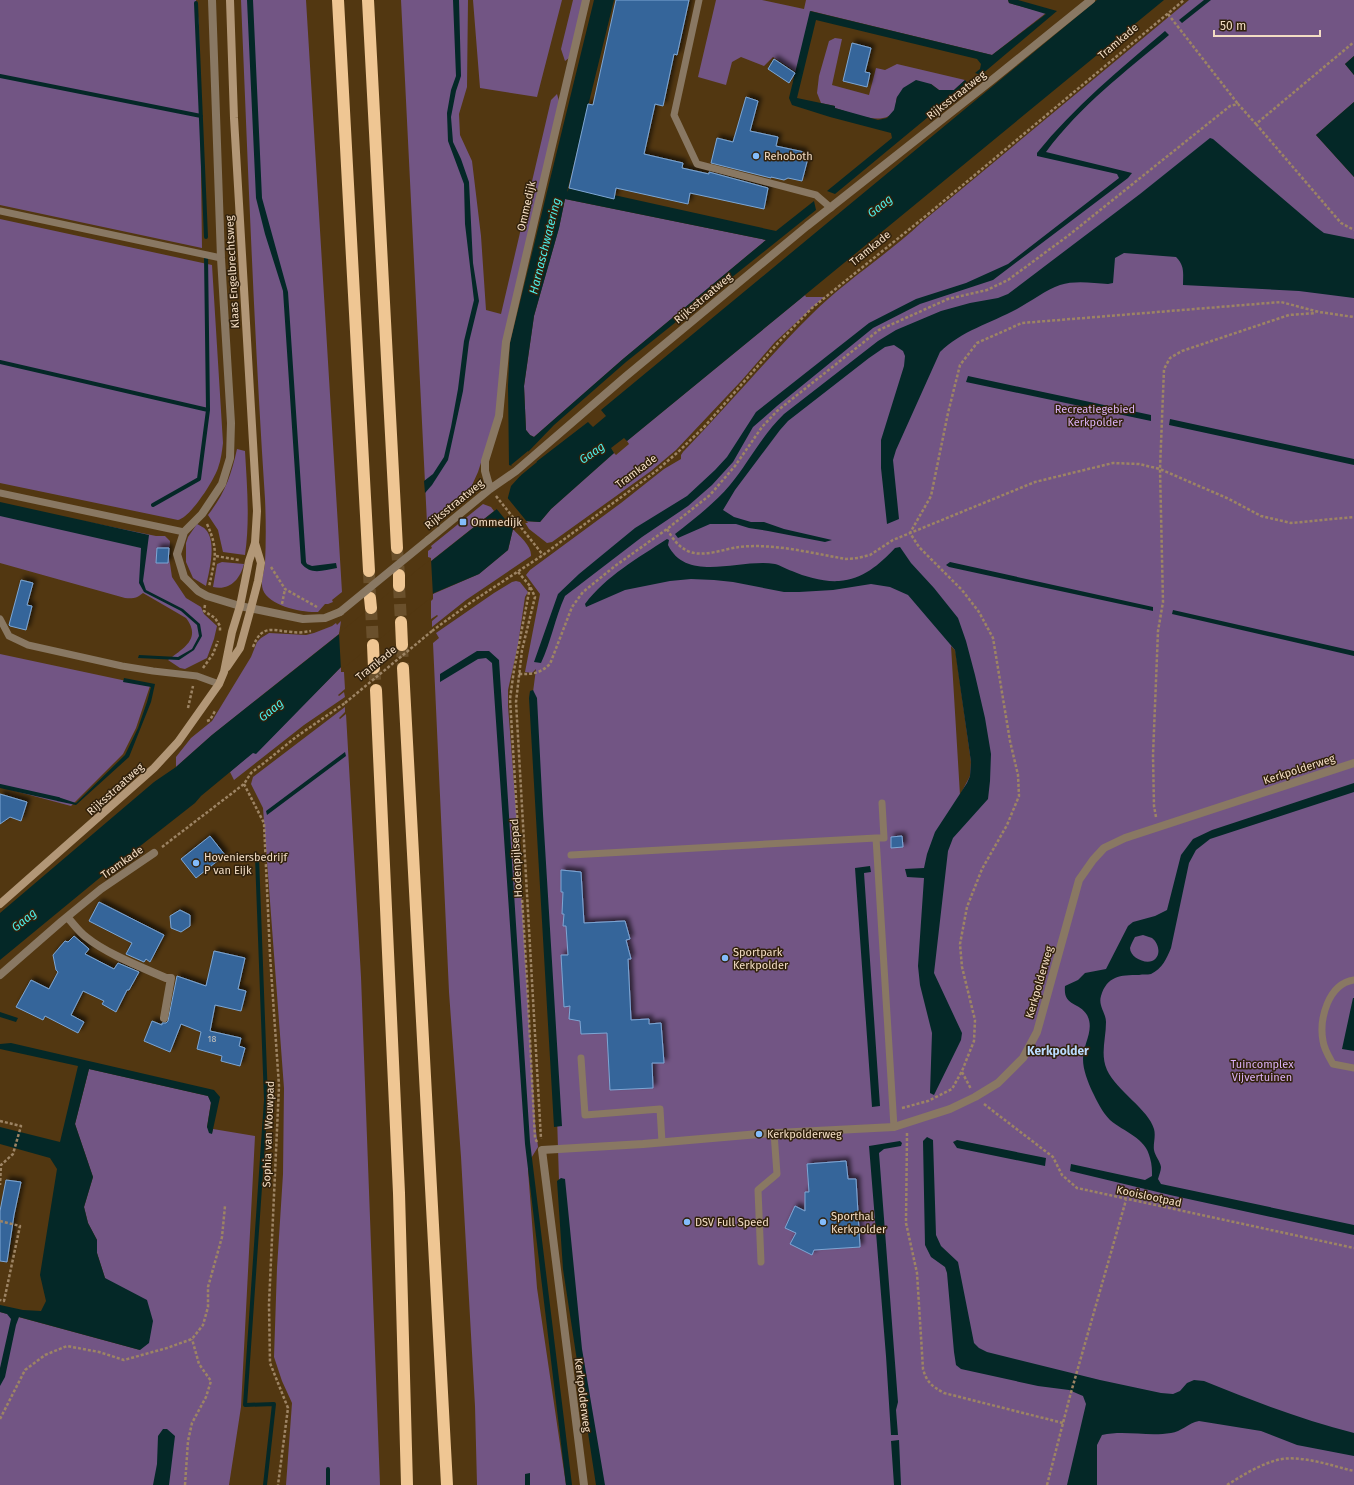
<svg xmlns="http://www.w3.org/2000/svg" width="1354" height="1485" viewBox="0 0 1354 1485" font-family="'Fira Sans',sans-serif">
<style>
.green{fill:#725584;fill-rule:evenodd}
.water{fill:#042827;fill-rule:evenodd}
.pier{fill:#523711}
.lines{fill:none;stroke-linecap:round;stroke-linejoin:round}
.stream{stroke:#042827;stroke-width:4}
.building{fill:#34659a;stroke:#7da6d4;filter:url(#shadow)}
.motorway-tunnel{stroke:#6a502c;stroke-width:12;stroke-dasharray:12 6;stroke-linecap:butt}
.path{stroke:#9d8464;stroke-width:2.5;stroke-dasharray:3 2;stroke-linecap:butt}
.service{stroke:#897863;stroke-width:7}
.minor{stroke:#897863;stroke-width:8}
.secondary{stroke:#b29777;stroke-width:8}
.motorway{stroke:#efc693;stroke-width:12}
.path-bridge{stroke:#9d8464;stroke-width:2.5;stroke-dasharray:3 2;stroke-linecap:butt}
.minor-bridge{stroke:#897863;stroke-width:8}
.poi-dot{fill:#83bcfb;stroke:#31210c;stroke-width:1.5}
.labels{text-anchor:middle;stroke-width:3;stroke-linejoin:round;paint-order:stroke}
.number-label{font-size:9px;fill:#c3bfba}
.street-label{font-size:11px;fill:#f3ddc4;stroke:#31210c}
.poi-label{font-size:11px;fill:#f3ddc4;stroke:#31210c;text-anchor:start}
.park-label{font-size:11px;fill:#dab0f5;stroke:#31210c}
.water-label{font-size:12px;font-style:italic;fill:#4bece7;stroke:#31210c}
.neighbourhood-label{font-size:12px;font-weight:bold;fill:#bbdbfe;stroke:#31210c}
</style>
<defs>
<filter id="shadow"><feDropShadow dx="3.5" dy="-3.5" stdDeviation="2" flood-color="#0009"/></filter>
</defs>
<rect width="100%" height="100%" fill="#523711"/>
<path class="green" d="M0,0H196L199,24L202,248L0,205Z
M241,0H306L342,592L332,600L333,602L328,604H325L318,612C303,613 269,606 263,590C260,582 264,573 265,564C266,542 266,520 265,499C254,333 248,166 241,0Z
M401,0H468L467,87L459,114L460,135L472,161L481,236L486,310L501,314L551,100L557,94L559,101L503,345L496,416L478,472L468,494L435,520L433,518L427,523Z
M473,0H562L537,97L480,88Z
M573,0H583L569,58L565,61L561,49Z
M716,0H762L804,9L806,0H1008L1009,3L1046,13L992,55L811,11L796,72L773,57L764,66L741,57L732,62L726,85L698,77Z
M1189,0H1354V56L1345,64L1354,75V102L1316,135L1354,177V1485H602L571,1293L559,1181L556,1084L533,692L536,669L532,673L525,672L540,594L526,575L530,570L621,503L664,469L681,459V455L683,452C727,407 767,358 812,314C846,280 887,255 922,222ZM951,646L955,650L956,654L971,762L970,776L960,795Z
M835,38L842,39L832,85L869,95L876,68L885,70L897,64L965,80L954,90H939L931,84L897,97C896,100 896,105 895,109C886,129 850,112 835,108V106L821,103L817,93L819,76L829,41Z
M565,199L766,240L623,359L534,437L530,435L526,430L524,386L534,316L559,228Z
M0,219L212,265L223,443C222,451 221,460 218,468C214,480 191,517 178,520L0,483Z
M805,295L806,297H824L775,342L742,380L676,450L651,471L552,542L547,543L529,529L524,521L540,522L551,509L614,453L616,455L629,444L627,441Z
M237,449L245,451C247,486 250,520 245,555L223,552L218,530L208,515C225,493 231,476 237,449Z
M0,504L156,536H165L170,541L169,557L172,577L186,598L201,607L204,614L217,626L214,639L207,658L185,669L180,668L168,660C183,648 202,639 186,618L143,593C137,598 133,599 125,598L0,563Z
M483,504L491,507L494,511L431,561V558L428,557V551L432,548L431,546Z
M197,524C200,526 204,527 206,530C217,542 209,572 206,586L193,578L186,562V543L188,537Z
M513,529C519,536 532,546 531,556L466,600L432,627V621L438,616L437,615L431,619V601L433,599V594L479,574L508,550Z
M222,562L244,564C240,580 229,591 213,587L217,564Z
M516,581L520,582L528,592L525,597L518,645L508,690V706L518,835L535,1123L538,1147L530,1160L528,1170L537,1288L566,1485H477L475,1406L461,1157L449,992L433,643L439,638L436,633L494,593L512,582Z
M341,621L339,634L212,735L176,767V757L191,738L212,721L251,657L257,642L261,638L269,633L306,635L314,633L332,626L336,623L337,625Z
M0,654L150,686L136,728L123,754L71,806L0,787Z
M341,667V672H344L345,689L338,695L339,696L344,692L345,697L304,725L234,780L230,772L253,752L256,753Z
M345,707V712L339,718L340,719L346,714L361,977L380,1485H286L292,1403L282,1381L274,1357L277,1268L283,1174L284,1088L263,808L251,784L253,777Z
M89,1069L208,1096L211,1102L207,1127L212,1133L213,1129L255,1136L241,1407L229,1485H0V1312L140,1350L105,1278L97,1253V1240L88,1223L84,1207L93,1177L75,1124Z"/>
<path class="water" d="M247,0H253L262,198L288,292L306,562L307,564L312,566L336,563L337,568C323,570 311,576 301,563L283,291L265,234L256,198Z
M453,0H459L461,76L456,91L451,117L453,142L461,159L469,182L473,263L479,301L469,342L463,391L448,460L432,485L425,493L424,481L433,474L444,457L451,427L458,389L464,341L474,300L465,224L464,184L448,141L447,113L451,90L456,76Z
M594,0H614L567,192L569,188L613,198L614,195L776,231L814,201L816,210L626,362L554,425L528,452L536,462L588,422L593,427L606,416L601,410L1097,0H1164L805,295L627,441L624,438L611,448L614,453L551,509L540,522L525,521L513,529L508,550L479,574L434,593L341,667L256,754L253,753L201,796L195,803L102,876L0,960V913L154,782L176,767L212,735L507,501L511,486L521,475L512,466L509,465L508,386L510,343ZM565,199L766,240L623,359L534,437L530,435L526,430L524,386L534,316L559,228Z
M1008,0H1018L1057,11L981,75L975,73L980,69L981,64L977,59L816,20L797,98L835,106V108L878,120L887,118L894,110L897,97L903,88L916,80L931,84L939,90H954L965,80L968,84L835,194L827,191L892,138L891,133L830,117L792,105L789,98L810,11L992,55L1046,14L1009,3Z
M1204,0H1211L1182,23L1179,20Z
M1165,31L1169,35C1125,72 1081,105 1046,152L1132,173L1128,178L993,280L920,304L873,328L777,406L753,427L733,462L712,485L688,506L642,537L565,596C555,618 551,642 541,663L534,662L558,594L579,574L635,528L687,496L715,470L727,457L756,412L869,323L916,299L966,283L1008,264L1119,178L1117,174L1037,156V153C1074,107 1120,69 1165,31Z
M1354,56V75L1345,64Z
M1354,102V177L1316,135Z
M1210,138L1213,139L1316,227L1324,233L1354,239V298L1299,291L1183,285C1183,273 1185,266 1176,257L1124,253L1115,258L1113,283L1108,284C1093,283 1075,280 1060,285C1047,289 1030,302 1017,309C991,323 961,331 940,352L896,450L893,460L899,519L887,524L881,468V440L904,366L905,356L903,351L894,345L885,347L869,358L788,421L780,430L735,490L723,510L734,517L751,522H764L784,529L832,540L825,542L768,531L749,528L736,524H710L678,538L675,534C694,519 714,504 730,485C749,462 762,435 784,414L878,341L896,330L941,311L970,303L998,298L1008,294L1140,194Z
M968,376L1151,415V421L966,382Z
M1170,419L1354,459V465L1169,425Z
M0,502L149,535L143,581L146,590L183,609L200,624L202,636L194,650L179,660L138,658L139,655L178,657L192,649L199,636L197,625L181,611L144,592L139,583L141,548L0,516Z
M667,539L669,540L668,545C687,584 741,558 775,564C780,565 786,569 792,571C806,577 823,582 839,581C863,579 879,565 895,548L900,547L911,563L934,588L958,618L966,641L975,675L985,718L991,754L990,781L988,799L953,838L948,851L934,973L962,1033L961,1040L934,1095L930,1093L932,1033L920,985L918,966L924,878L907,877L905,869L924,868L927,854L935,832L967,783L970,776L971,762L955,650L908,595L890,587L871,584L833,590L799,592H784L733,582L714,580L691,579L670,581L625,590L586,607L585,604C606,576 638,558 667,539Z
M950,562L1153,607V611L949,567L946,565Z
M1173,610L1354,651V656L1172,614Z
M477,651H489L499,660L530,1142L572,1485H566L525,1144L492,663L486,658L478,659L440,682V674Z
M124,678L155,684L151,702L129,757L76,805L57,801L58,797L76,803L125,755L138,728L147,702L151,687L123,682Z
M533,690L537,698L543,814L562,1126L554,1127L529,698L530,691Z
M345,752L346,756L267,815L266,811Z
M1354,783V792L1210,839L1196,850L1189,863L1171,948C1167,958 1162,969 1151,974C1147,975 1143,974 1139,975C1120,975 1107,976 1101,996C1098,1006 1106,1013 1106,1022C1106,1039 1100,1054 1107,1070C1116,1090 1149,1110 1154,1129C1156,1136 1153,1144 1154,1150C1155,1156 1160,1161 1161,1167C1161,1171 1159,1175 1158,1179L1161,1184L1354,1225V1235L1170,1195L1070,1171L1071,1164L1145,1180L1152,1176C1152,1171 1152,1164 1150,1158C1146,1138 1124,1132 1110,1120C1102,1112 1097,1101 1092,1091C1088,1082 1083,1070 1083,1059C1083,1044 1095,1030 1087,1015C1079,1001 1063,1007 1065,986L1078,980L1085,973L1106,969L1128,926L1133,922L1155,916L1167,910L1181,855L1193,839L1212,830ZM1143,935C1146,936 1149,937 1152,938C1159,943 1162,957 1152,961C1144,964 1130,957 1130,948C1131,944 1133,941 1135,937Z
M870,866L871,872L864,873L880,1106L872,1107L855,868Z
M1353,998H1354V1051L1342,1049Z
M0,1012L18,1018L16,1022L0,1017Z
M11,1043L214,1090L220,1097L212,1134L209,1133L207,1127L211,1103L208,1096L89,1069L75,1124L93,1177L84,1207L88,1223L97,1240V1253L105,1278L147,1300L153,1321L149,1343L140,1350L19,1317L16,1325L5,1377L0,1386V1368L11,1319L7,1314L0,1312V1305L23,1310L41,1311L46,1301L40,1275L57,1169L50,1158L0,1144V1127L60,1142L78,1066L0,1049V1044Z
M927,1137L933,1140L936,1235L941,1246L958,1262L974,1343L979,1348L987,1352L1100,1380L1161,1393L1173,1394L1180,1391L1187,1383L1194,1380L1204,1381C1253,1401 1303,1420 1354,1433V1456L1297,1445L1261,1431L1199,1421C1188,1423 1181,1432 1171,1433C1148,1437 1125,1430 1102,1435L1097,1445V1485H1067L1086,1404L1083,1396L1069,1390L1038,1386L961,1369L956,1365L954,1352L947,1273L945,1267L931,1257L925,1245L923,1141Z
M957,1140L1046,1158L1045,1166L957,1148L953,1142Z
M900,1141L902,1143L901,1146L884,1149L879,1153L898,1402L896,1410L898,1435H891L886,1356L869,1146Z
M561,1178L565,1179L582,1349L605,1485H596L563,1269L557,1181Z
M163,1429H167L175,1436L169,1485H153L157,1464L158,1436Z
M899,1440L901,1485H894L891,1441Z
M530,1473V1485H525V1474Z"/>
<path class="pier" d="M528,451L537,462L520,476L511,465Z
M506,496L528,523H525L514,530L495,507L506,499Z
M431,559L433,596L341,670L339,633Z"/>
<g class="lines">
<path class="stream" d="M196,3L206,237
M0,76L201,116
M0,362L208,410
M153,505L199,479L208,410L206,255
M0,786L58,799
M257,857L266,1100L245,1405L274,1404L265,1485
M328,1469V1485"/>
</g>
<path class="building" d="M616,0H689L677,55L674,54L663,106L655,104L644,154L683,163L682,168L709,174V172L768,188L764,209L690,193L688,204L616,188L614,199L569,188L588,104L593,105Z
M852,43L871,48L865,72L870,73L867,87L843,81Z
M774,59L795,73L789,83L768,69Z
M746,97L758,101L750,131L778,137L776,146L804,152L803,156L808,158L802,181L788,178L784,180L771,177V178L711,163L717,138L733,142Z
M157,548H169L168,563H156Z
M21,580L33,583L27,605L32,606L26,630L10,626L9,625Z
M0,794L27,802L21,821L10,817L0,824Z
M210,836L225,855L196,878L181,859Z
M902,836L903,847L891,848V837Z
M561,870L581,872L584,923L625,921L630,939L626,940L631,959H628L631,1020L649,1019V1024L661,1023L664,1063H652L653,1088L610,1090L607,1033L581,1034L580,1021L569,1019L570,1006L564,1007L561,955H568L566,926H563L564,914H562L563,892H561Z
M99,902L164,935L150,962L146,959L144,962L126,954L132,943L89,921Z
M180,910L190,915V926L181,932L171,928L170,916Z
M74,936L89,949L85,954L114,969L118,963L139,972L129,990H127L116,1012L102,1004L104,1001L83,991L71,1015L84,1022L78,1033L45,1016L43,1020L16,1007L31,980L49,989L58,972L56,970L53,955L65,941L68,942Z
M214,951L245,958L238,989L246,991L241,1011L215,1005L210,1031L241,1038L239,1046L245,1048L240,1066L221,1061L222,1056L197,1049L201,1032L181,1024L170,1052L144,1041L152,1021L162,1025V1023H166L168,1021L177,976L206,986Z
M846,1161L848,1179H856L860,1247L814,1250L812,1255L790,1244L796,1233L785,1228L795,1206L805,1211V1192H809L807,1164Z
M6,1180L21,1182L14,1215L7,1262L0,1261V1211Z"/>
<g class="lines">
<path class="motorway-tunnel" d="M397,548L399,575
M369,571L370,598
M399,586L401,622
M371,608L373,645
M402,645L403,668
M374,668L376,690"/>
<path class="path" d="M1168,14L1238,104
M1256,124L1341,223L1354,230
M496,496L543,555
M207,524C219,551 215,558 209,587
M667,529C673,539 678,547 690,552C705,557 724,549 739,547C773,543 811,553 846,559L858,558L870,555L893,540L1035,482L1113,463L1139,464L1160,469L1229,499L1261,516L1291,523L1354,517
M216,556L239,560
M271,567L285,589L317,607
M518,572L530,586L535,597L522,650L516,702L541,1139
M530,587L514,670L510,699L527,980L535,1138L537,1142
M282,604L285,589
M205,605L204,611L215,618L220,626V631
M432,631L470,603L543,555L655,472L678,452L705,426L778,343L812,308L927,215L1184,0
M253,647C262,623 273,631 292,632C298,633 305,632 311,631
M203,668L213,654L218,641
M519,674C533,674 539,674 550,664L572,607L583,592L615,566L667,529L710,495L735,466L762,427L777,411L879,330L948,299L987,290L1008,280L1069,235L1230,106L1238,104L1256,124L1354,42
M188,708L193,686
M207,721L210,720L215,711
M244,784L264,823L270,955L279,1086L269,1304L270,1363L288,1408L278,1485
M1156,817L1154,806L1153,755L1158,631L1163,602L1160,469L1164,369L1170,358L1182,351L1289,315L1316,313
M162,847L244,784L251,773L264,763L296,737L345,703
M962,1072L971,1089
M984,1104L1053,1157L1062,1175L1077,1188L1354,1248
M902,1108L928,1101L952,1089L962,1071L974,1041L975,1020L962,967L960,944L967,907L982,869L1007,825L1019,796L1018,775L1010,741L993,638L979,612L962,590L919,547L910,533L931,496L948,413L960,365L977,343L1022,323L1281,302L1319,312L1354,317
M0,1121L21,1126L13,1154L1,1165L0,1185
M907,1133L906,1223L917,1273L923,1369C927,1383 932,1386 944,1393L1063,1423
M0,1221L20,1226L4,1301L0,1300
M0,1419L25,1370L45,1355L67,1346L99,1352L124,1360L167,1348L192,1339L203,1325L208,1307V1287L222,1237L225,1206
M185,1485L188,1441L192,1423L206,1397L211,1381L199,1364L192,1339
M1047,1485L1070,1396L1126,1200
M1227,1485C1243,1475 1259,1465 1277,1460C1300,1454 1332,1466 1354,1471"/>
<path class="service" d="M699,0L674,115L697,164L816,195L831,208
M0,211L221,258
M0,493L184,532
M0,619L9,636L28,645L122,666L153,671L197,676L219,684
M882,803L884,838H876L894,1127
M571,855L876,838
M1354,980C1328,984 1319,1019 1323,1041C1324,1049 1329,1057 1333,1064L1354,1068
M581,1058L585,1115L660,1109L662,1142
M761,1262L758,1190L777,1174L774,1133"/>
<path class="minor" d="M212,0L221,258L231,423L230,458L222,484L202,514L184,532L177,554L184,577L198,591L207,596L240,606L303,619L325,618L340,612
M490,489L485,471V461L499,416L506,342L586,0
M428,540L490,489L516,471L625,377L807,226L992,80L1091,0
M67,917C73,923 79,932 86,937C107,954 141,967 166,978H171L164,1018
M0,975L62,921L101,889L154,853
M584,1485L542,1150L643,1144L759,1134L894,1127L950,1109L975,1097L998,1083L1023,1058L1037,1032L1079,880L1093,860L1104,848L1125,838L1354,763"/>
<path class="secondary" d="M227,667L240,648L251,608L258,581L261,563L255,543
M0,904L154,768L178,742L219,684L224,672L232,632L240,606L249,561L255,543L257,511L234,118L230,0"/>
<path class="motorway" d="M338,0L369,571
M368,0L397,548
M399,575V586
M370,598L371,608
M401,622L402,645
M373,645L374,668
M403,668L447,1485
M376,690L399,1193L407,1485"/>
<path class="path-bridge" d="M345,703L432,631"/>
<path class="minor-bridge" d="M340,612L428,540"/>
</g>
<g class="poi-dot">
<circle cx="756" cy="156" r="4"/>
<rect x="459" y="518" width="8" height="8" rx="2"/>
<circle cx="196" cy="863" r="4"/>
<circle cx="725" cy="958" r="4"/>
<circle cx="759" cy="1134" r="4"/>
<circle cx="687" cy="1222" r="4"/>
<circle cx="823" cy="1222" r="4"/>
</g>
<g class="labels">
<g class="number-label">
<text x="212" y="1042">18</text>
</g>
<g class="street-label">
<text transform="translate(1118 41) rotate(-40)" y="4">Tramkade</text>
<text transform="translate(956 95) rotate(-38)" y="4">Rijksstraatweg</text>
<text transform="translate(526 206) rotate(-77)" y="4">Ommedijk</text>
<text transform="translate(870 248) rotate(-39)" y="4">Tramkade</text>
<text transform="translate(232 272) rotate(-93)" y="4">Klaas Engelbrechtsweg</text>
<text transform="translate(703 298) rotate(-40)" y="4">Rijksstraatweg</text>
<text transform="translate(636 471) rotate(-37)" y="4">Tramkade</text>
<text transform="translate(454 504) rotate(-39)" y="4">Rijksstraatweg</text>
<text transform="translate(376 663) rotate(-39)" y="4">Tramkade</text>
<text transform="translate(1299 769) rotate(-18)" y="4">Kerkpolderweg</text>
<text transform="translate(115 789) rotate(-42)" y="4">Rijksstraatweg</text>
<text transform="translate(516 858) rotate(-93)" y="4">Hodenpijlsepad</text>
<text transform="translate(122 862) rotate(-35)" y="4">Tramkade</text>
<text transform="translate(1039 982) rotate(-74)" y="4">Kerkpolderweg</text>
<text transform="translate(268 1134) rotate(-88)" y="4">Sophia van Wouwpad</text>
<text transform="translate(1149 1196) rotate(12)" y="4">Kooislootpad</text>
<text transform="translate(583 1395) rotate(83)" y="4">Kerkpolderweg</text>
</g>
<g class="poi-label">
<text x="764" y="160">Rehoboth</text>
<text x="471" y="526">Ommedijk</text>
<text x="204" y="861">Hoveniersbedrijf<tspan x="204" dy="13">P van Eijk</tspan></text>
<text x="733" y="956">Sportpark<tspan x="733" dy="13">Kerkpolder</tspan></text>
<text x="767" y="1138">Kerkpolderweg</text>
<text x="831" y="1220">Sporthal<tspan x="831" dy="13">Kerkpolder</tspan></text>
<text x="695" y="1226">DSV Full Speed</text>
</g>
<g class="park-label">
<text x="1095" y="413">Recreatiegebied<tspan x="1095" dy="13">Kerkpolder</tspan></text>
<text x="1262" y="1068">Tuincomplex<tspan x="1262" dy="13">Vijvertuinen</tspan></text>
</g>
<g class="water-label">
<text transform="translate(880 206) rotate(-39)" y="4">Gaag</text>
<text transform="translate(545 246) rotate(-76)" y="4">Harnaschwatering</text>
<text transform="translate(592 453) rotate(-35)" y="4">Gaag</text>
<text transform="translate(271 710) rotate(-40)" y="4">Gaag</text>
<text transform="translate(24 920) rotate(-40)" y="4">Gaag</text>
</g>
<g class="neighbourhood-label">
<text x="1058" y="1055">Kerkpolder</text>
</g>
</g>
<path d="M1214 30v6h106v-6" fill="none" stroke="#f3ddc4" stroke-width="2"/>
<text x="1220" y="30" font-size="12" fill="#f3ddc4" stroke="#31210c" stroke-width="3" paint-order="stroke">50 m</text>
</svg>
